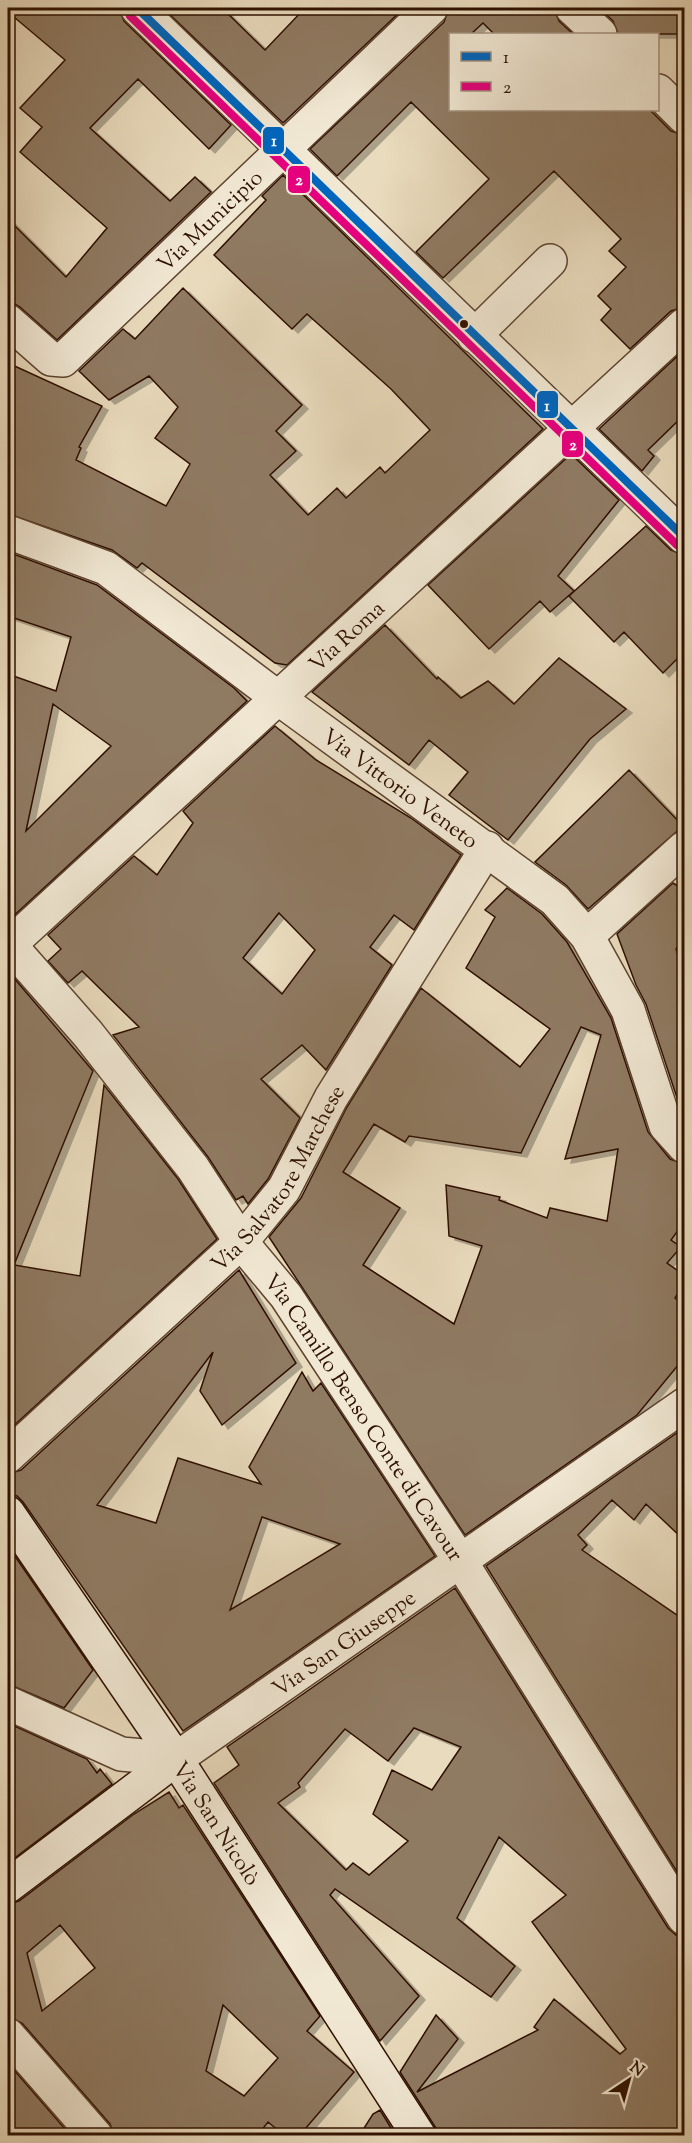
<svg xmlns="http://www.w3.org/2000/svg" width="692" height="2143" viewBox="0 0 692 2143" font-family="'Sorts Mill Goudy',serif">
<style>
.building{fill:#8f7a62;stroke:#2e1000;stroke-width:1.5;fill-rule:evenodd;filter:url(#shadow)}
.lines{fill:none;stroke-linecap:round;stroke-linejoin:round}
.minor-casing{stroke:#5d432f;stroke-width:36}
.tertiary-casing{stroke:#5d432f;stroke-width:36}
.secondary-casing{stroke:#2e1000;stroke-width:36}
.minor{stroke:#f1e8d4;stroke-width:33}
.tertiary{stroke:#f1e8d4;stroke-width:33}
.secondary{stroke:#f1e8d4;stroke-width:33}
.bus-1-casing{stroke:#f1e8d4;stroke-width:12}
.bus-2-casing{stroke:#f1e8d4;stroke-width:12}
.bus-1{stroke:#0065bd;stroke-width:8}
.bus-2{stroke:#e5007d;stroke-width:8}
.bus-dot{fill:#2e1000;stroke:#f1e8d4;stroke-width:2}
.labels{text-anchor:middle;stroke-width:4.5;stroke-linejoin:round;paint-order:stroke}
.street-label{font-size:22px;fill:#2e1000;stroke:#f1e8d4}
.line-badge{stroke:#f1e8d4;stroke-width:2}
.badge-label{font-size:16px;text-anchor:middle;font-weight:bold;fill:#fff}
</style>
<defs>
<filter id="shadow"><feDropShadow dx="6" dy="4" stdDeviation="0" flood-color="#0004"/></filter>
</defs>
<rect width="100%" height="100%" fill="#e9dbbd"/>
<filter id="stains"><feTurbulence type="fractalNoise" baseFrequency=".00333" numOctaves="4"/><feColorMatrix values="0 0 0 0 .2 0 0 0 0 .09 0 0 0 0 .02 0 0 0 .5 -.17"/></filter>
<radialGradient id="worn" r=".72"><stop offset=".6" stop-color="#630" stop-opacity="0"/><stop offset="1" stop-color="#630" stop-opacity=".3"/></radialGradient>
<path class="building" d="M8,8H119L124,21L231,125L209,149L138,79L90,128L170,201L195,177L211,192L57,340L20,307L8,300V219L66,277L107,228L20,152L42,127L20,108L65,60L8,12Z
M163,8H222L265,50L305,8H404L283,123Z
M449,8H554L559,21L573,34H494L483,23L471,34H450V110H650L671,131L684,135V307L671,311L630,349L601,320L611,309L598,296L626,267L609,251L621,239L554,171L443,278L416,252L489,179L411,102L337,176L310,149L444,22Z
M599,8H684V34H618L613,21Z
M283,175L543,429L287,665L275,663L142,563L137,568L112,550L8,514V363L102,406L79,447L81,448L76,460L166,506L190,464L155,438L178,407L149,376L109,400L79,371L123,329L135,339L183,288L302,405L276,431L296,451L270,475L308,515L337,488L346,498L380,467L385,473L430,430L391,389L307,314L292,329L214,255L266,200L262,196Z
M684,350V415L648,450L654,456L642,471L599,429Z
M571,454L619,500L558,576L574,591L550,612L540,601L489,649L428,585Z
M646,526L671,550L684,555V652L663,673L624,632L614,642L569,596Z
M8,552L97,585L234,688L247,701L8,921V674L56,691L71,637L8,616ZM53,704L111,746L26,831Z
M385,625L437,679L438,677L461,698L488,681L514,704L559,658L626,709L590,739L508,840L449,795L468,772L429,740L409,765L312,692Z
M275,726L316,760L411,818L461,855L414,930L394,915L370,947L392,965L326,1070L302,1045L261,1079L300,1118L268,1179L248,1204L243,1196L236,1200L208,1157L113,1035L139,1027L82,971L68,983L48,961L61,949L48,935L134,856L157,875L193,823L183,811ZM279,913L315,950L282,994L243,958Z
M629,770L683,826L588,909L566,885L535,862Z
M673,883L684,890V940L676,949L684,976V1119L646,1004L636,985L617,934Z
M507,888L542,914L567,942L611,1018L648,1132L670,1159L684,1164V1222L671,1240L681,1247L667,1263L684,1275V1283L675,1298L684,1307V1358L637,1415L465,1535L269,1237L301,1198L347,1107L421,988L520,1067L550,1029L466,968L495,917L485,910ZM581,1027L601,1035L565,1159L618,1149L607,1221L550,1208L547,1218L499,1200L500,1197L446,1185L449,1236L482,1246L454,1324L363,1265L400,1208L343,1172L374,1124L405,1142L409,1136L521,1153Z
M8,971L93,1071L14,1265L80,1276L104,1085L178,1179L217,1239L8,1431Z
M239,1270L296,1363L222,1425L200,1391L213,1352L97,1505L156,1523L178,1458L261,1484L249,1467L302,1372L313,1391L321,1383L435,1556L183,1731L23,1502L17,1496L8,1494V1474L21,1470ZM262,1517L340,1544L230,1610Z
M684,1428V1540L646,1504L634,1520L612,1500L578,1535L587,1545L582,1550L684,1620V1883L486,1566Z
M8,1546L93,1670L64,1708L8,1684Z
M455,1588L668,1928L676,1935L684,1937V2136H441L400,2072L436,2015L458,2039L417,2092L538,2030L534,2027L554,1999L620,2054L626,2049L532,1922L566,1895L499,1837L457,1918L515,1966L491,1997L335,1889L330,1895L419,1996L380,2041L214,1783L239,1765L227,1747ZM414,1728L461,1747L432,1790L392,1770L373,1814L408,1841L369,1875L353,1863L346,1870L278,1803L300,1787L298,1783L345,1729L388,1761Z
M8,1723L87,1759L97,1773L100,1769L112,1784L8,1863Z
M169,1792L179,1808L183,1805L320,2016L307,2031L354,2072L299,2136H285L268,2122L257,2136H114L110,2124L22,2023L8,2017V1904L19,1901L134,1814ZM60,1925L95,1968L42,2011L27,1953ZM223,2005L278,2058L244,2096L206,2071Z
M8,2063L71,2136H8Z
M380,2110L396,2136H359L373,2114Z"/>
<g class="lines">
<g class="minor-casing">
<g id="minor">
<path d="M474,336L550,261"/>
<path d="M587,936L684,848"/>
<path id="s1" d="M8,943L88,1034L193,1168L241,1242L286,1296L461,1562L684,1918"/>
<path id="s2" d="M8,1456L241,1242L284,1189L331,1098L487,848"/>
<path d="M8,1703L121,1754L176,1759"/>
<path d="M8,2035L96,2136"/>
</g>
</g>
<g class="tertiary-casing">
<g id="tertiary">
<path d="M137,8L684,537"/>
<path d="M572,8L600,34"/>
<path d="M658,91L684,117"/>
<path id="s3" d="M8,321L51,359L63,360L431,8"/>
<path id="s4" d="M8,532L106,568L278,698L555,900L587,936L628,1010L666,1126L684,1146"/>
<path id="s5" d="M8,946L684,325"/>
<path id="s6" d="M176,1759L684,1405"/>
</g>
</g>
<g class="secondary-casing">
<g id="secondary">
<path id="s7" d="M8,1513L176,1759L419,2136"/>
<path d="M8,1886L176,1759"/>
</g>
</g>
<use href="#minor" class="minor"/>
<use href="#tertiary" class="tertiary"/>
<use href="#secondary" class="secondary"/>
<g class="bus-1-casing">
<path id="bus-1" d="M137,8L684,537"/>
</g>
<g class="bus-2-casing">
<path id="bus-2" d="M130,16L677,545"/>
</g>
<use href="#bus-1" class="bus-1"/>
<use href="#bus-2" class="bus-2"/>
</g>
<circle class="bus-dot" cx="464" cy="324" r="5"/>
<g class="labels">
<g class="street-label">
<text dy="8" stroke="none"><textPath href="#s3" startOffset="272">Via Municipio</textPath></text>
<text dy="8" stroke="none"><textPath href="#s5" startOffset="459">Via Roma</textPath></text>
<text dy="8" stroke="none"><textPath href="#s4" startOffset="472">Via Vittorio Veneto</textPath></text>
<text dy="8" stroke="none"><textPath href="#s2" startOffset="390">Via Salvatore Marchese</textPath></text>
<text dy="8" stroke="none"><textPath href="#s1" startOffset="594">Via Camillo Benso Conte di Cavour</textPath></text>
<text dy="8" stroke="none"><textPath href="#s6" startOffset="204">Via San Giuseppe</textPath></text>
<text dy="8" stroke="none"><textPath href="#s7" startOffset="374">Via San Nicolò</textPath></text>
</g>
</g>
<g class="line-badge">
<rect x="262" y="126" width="23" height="29" rx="6" fill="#0065bd"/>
<rect x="287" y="165" width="24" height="29" rx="6" fill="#e5007d"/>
<rect x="536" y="390" width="23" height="29" rx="6" fill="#0065bd"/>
<rect x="561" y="430" width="23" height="28" rx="6" fill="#e5007d"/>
</g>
<g class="badge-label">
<text x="274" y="146">1</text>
<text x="299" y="185">2</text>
<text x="547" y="411">1</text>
<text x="573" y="450">2</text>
</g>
<rect width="692" height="2143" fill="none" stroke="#e9dbbd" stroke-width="30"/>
<rect x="9" y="9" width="674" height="2125" fill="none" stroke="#2e1000" stroke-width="3"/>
<rect x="15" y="15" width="662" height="2113" fill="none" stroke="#2e1000" stroke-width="1.5"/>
<rect x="449" y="33" width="210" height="78" fill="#f1e8d4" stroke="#a3927f" stroke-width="1.5"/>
<rect x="461" y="52" width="30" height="9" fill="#0065bd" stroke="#a3927f" stroke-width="1.5"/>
<text x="503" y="63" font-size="18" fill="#2e1000">1</text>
<rect x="461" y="82" width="30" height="9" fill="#e5007d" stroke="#a3927f" stroke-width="1.5"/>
<text x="503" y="93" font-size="18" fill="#2e1000">2</text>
<g transform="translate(629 2080) rotate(36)" stroke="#f1e8d4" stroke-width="4.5" paint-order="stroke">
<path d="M0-4.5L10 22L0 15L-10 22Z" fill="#2e1000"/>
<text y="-9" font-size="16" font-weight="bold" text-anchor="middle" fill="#2e1000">N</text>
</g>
<rect width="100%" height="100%" filter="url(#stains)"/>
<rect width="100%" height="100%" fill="url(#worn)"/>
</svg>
